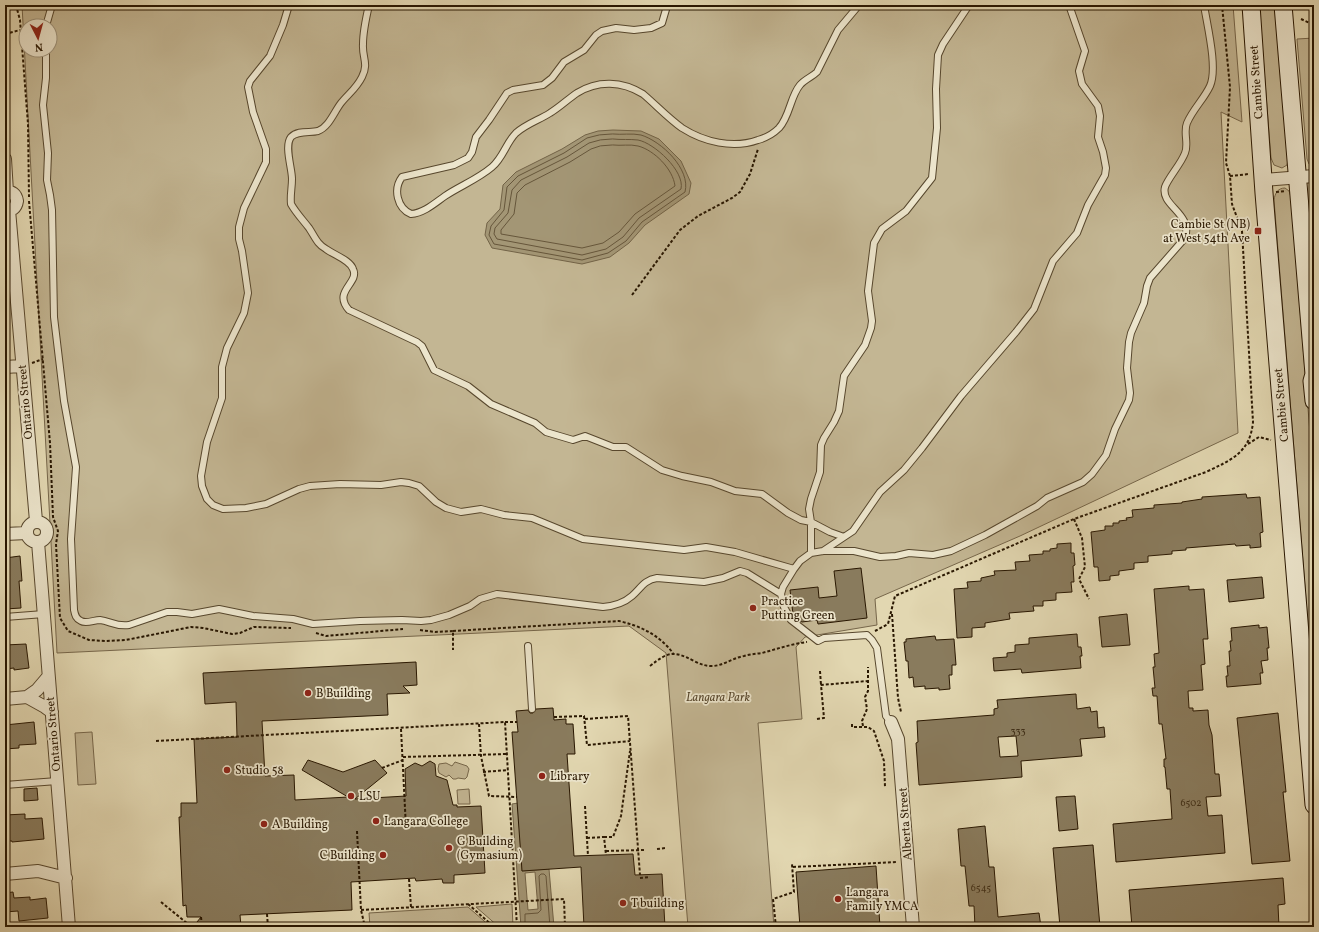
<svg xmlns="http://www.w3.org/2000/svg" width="1319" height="932" viewBox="0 0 1319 932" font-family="Vollkorn,serif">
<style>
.green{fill:#c3b693;stroke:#76664a;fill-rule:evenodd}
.water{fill:#a39675;stroke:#726347;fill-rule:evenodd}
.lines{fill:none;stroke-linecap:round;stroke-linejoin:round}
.shore{stroke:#66563b;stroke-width:1}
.building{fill:#897b5d;stroke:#291701;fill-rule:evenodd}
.lane-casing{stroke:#57472d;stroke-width:8}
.street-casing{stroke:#57472d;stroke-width:14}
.secondary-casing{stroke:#291701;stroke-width:19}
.path{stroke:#291701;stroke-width:2;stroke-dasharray:3 2;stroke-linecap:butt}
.lane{stroke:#ece5cc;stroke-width:6}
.street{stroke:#ece5cc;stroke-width:12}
.secondary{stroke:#ece5cc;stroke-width:17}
.poi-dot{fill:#8f2418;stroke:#ece5cc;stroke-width:1.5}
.labels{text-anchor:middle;stroke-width:3.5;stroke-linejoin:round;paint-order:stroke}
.number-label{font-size:10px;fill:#413018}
.street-label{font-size:12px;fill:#291701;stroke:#ece5cc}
.poi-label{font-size:12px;fill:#291701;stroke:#ece5cc;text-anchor:start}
.park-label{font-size:12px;font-style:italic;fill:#57472d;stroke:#ece5cc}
</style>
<rect width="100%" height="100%" fill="#e2d7b1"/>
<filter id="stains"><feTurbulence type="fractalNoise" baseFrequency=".005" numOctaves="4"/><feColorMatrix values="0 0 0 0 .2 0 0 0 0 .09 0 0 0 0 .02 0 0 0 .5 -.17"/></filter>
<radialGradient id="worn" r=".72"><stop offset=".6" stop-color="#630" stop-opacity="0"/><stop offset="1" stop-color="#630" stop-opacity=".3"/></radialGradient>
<path class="green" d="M22,5H1233L1242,122L1221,112L1238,433L1020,536L875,599L877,625L805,637L796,647L802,719L758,723L774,927H688L666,653L629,626L57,653ZM26,26H50V50H26Z
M1259,5H1276L1288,160L1287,165L1282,168L1274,165L1271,158Z
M1314,38V167L1309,164L1307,159L1297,39Z
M1285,188L1289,191L1291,197L1314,483V699L1274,200C1275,193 1278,188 1285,188Z
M92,732L96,784L78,785L75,733Z
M455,762L467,766L469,769L467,777L465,779L458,778L456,779H453L449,775L446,777L439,773L438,769L439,764L446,763L452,766Z
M469,789L470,804H458L457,790Z
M512,904L513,927H499L476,907Z
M468,907L491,927H370L369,913Z"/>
<path class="water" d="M613,130L641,131L659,139L681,161L691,183L689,194L645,225L629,243L610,257L582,264L492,248L485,235L487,223L500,209L503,185L516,172L562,149L585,135L598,131Z
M518,803L522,871L549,869L554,927H521L512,804ZM535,872L538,909L528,910L525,873Z"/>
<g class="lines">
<path class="shore" d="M613,134C621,135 632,133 641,135C661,141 691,169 685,192L642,222L626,241L608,253L582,260L494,244L489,235L491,226L504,210L507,187L518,176L564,153L587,138L599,135Z
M613,139C621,140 630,139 638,140C654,143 685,171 681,189L639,218L623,237L606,249L582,255L497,239L494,234L495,228L508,213L512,190L521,180L567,157L589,143L600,140Z
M613,145C621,146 630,144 638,146C654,150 673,169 675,186L635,214L619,232L603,243L582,248L501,234V230L514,214L517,193L525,185L570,162L591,149L600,146Z
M525,927V914L538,913L541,910L539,876L541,874H544L546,876L550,927"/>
</g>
<path class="building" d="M1246,494L1247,498L1260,497L1263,532L1260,533L1261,547L1250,548V545L1236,546L1235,544L1186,548V550L1172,551V554L1148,556V562L1134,563V569L1119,571V575L1110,576V580L1099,581L1098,567H1094L1091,532L1105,530V526H1113V523H1119V521L1127,520L1126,518L1133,517L1132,510L1154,508V505L1182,503V502L1202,499V497Z
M1071,543V553H1074L1075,565L1073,566L1074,582H1071L1072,592L1056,593V600L1043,601V606H1033L1034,611L1009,613L1010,619L985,623V627L972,628V637L957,638L954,589L968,588L967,582L981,581V578L995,575L994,571L1016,570L1015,562L1030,561L1029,555L1043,554V551H1050V549L1057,548V544Z
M20,556L22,581H19L21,608L5,609V558Z
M861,568L867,618L818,624L817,620L802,622L800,621L799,613L793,614L790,590L818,587L819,598L837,596L834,571Z
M1262,577L1264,598L1229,602L1227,580Z
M1189,586V590L1204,589L1208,639H1203L1205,664L1201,665L1203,690L1188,691L1189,708H1193V711L1208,710L1209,725L1212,735L1215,774H1219L1221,796L1206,797L1208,816L1222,815L1225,853L1116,862L1113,824L1172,819L1170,789H1167L1165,767H1164V759H1166L1162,724H1159L1157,696H1153L1152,688H1155L1153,667H1155L1154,654L1159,653L1154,589Z
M1127,614L1130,645L1102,647L1099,617Z
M1259,625V628L1267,627L1269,648H1267L1268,660L1261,661L1263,673H1260L1261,684L1227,687L1226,676H1228L1227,666H1230L1229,651H1231L1230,641H1232L1231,628Z
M1077,634L1078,647H1081L1082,656H1080L1081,668L1022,673L1021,669L994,671L993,658L1007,657V653L1015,652V645L1029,644V638Z
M935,636L936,640L954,639L956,665H952V675H949L950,689L939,690V688L925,689V686L914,687L913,677L909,678L908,661H906L904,642H906V639Z
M26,644L29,668L14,670V668L5,669V645Z
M416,662L417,685L403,686L410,693L387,694L388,715L262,721L265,776L294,775L295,800L348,797L302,770L308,760L343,772L375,760L387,773L355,799L406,796L405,769L415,763L422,766L430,761L435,764L436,776L447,780L453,805H457V807L481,806L485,873L454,875V883H443L442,879L416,881L415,878L351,882L352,910L240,915L241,927H193L201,917H187L186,905L183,906L179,817H181V803H197L194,739L237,737L236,702L205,704L203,673Z
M1076,694L1077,709L1090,707L1091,712L1097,711L1098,728L1104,727L1105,737L1080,739L1082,756L1021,761L1022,777L919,785L916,743L918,742L917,721L994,715V709L998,708L997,700ZM1016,736L1018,756L1000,757L998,737Z
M553,708L554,720L566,719V724H573L575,754H567L574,856L633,854L635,875L662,874L665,927H584L581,867L522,871L512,732H518L516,711L528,710L530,713H533L536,709Z
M1278,713L1286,792H1283L1290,861L1252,864L1237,718Z
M34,722L36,744L19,745V748L5,749V725Z
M37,788L38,800L24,801V789Z
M1075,796L1078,829L1059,831L1056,797Z
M25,814V819L42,818L44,839L12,842V841H5V815Z
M985,826L989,867H994L998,917L1039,913L1041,927H975L974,906H969L965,866H961L958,829Z
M1093,845L1100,927H1060L1053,848Z
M876,866L880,927H800L796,872Z
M1283,878L1285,904L1278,905L1279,927H1132L1129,890Z
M13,892L14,898L30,897V900L46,898L48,918L19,921L18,911L5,912V893Z"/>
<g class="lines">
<g class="lane-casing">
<path id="lane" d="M289,5L283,25L270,56L250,81L248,87L253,112L266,149V162L244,208L239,227V239L242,251L248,293L244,313L227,348L222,367V398L207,442L201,476L202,486L207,499L213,505L223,509L246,508L266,504L299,489L310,486L340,484L381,485L401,482L409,483L419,486L436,502L446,508L461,512L481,509L504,515L532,518L583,539L684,550L706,547L735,552L794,569
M369,5C366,18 363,31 363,44C362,58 369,63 362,77C356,89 349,93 341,103C334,112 329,127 318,131C310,133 298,130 291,137C284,146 292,168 292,179C292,188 290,195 291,204C296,213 303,220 309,228C315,237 317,244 326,249C334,255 350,260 353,269C360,283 332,291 349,310L417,342L422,346L434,370L468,386L491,404L535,423L546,432L573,440L585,436L613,447H626L662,470L682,476L711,482L735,491L762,494L788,513L801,520L811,522L830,532L844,537
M668,5L667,6L662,23L651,28L634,30L616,28L602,31L596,35L584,50L564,62L552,78L543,85L513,90L507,93L489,120L476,137L472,152L468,158L454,165L402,177C393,189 397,208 411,214C424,213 435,203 445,196C460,186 478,179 492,167C503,158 506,143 516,133C526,124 539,120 550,113C560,107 568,99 577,93C598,80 622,81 643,94C656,105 668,118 682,128C704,142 733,149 758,140C765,138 773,134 779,128C790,116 790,97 800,85C805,79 812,77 817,72L838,30L859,5
M46,26L52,5
M46,50V78L43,105L48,153L47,180L50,195L52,210L54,317L64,401L76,467L71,539L74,610C75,615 76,619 81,621C86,624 94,620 100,620C110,621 116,627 129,625L167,612H177L192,614L219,609L253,616L293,619L313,624L360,621L402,620L421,621L431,620L449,615L470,606L480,599L497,594L603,607C614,606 624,603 632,596C641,588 644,580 657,578L704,582L723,578L740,571L747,573L781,594
M823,551L853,531L880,492L904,470L922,448L961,396L1016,332L1034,309L1053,261L1077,233L1088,205L1105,175L1106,168L1103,152L1098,137L1100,116L1098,106L1082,84L1079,71L1085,51L1069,5
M811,553V522L809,509L811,499L820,472L821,445L824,438L834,422L839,411L844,376L865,345L871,328L872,321L868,291L874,243L882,229L906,211L932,178L937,128L936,89L938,55L943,44L969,5
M5,617L44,614
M528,646L532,709
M891,722L886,716L877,648L872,640L867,635L824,638L818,641L791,620L784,607L781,594L783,587L794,569L800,561L811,553L823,551H854L880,557L896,556L909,553L933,555L951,551L985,535L1037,506L1047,498L1083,482L1092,474L1106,455L1115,429L1129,400L1130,393L1127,368L1129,342L1131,333L1144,303L1147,286L1150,278L1185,238C1193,213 1160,206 1165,187C1168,178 1181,164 1185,153C1189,144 1183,132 1187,123C1193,109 1204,99 1210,86C1218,68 1207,25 1204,5
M5,785L57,781"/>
</g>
<g class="street-casing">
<path id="street" d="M5,159L7,192
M1264,180L1314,176
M5,192C12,191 16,194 17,201C16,208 12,211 5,210
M9,210L36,521
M5,367L22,366
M27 532a10 10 0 1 1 20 0a10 10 0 1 1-20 0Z
M5,534L27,533
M38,542L69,927
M27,697L37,690L48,677
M27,697L45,707L52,712
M5,699L27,697
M891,722L898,739L913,927
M5,874L38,871L66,878"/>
</g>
<g class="secondary-casing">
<path id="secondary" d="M1251,5L1264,193L1314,805
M1283,5L1314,374L1312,381L1314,401"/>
</g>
<path class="path" d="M17,5V9L20,20L28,124L29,197
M1301,19L1314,25
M5,34L20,30
M1230,176L1249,174
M1276,192L1286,191
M29,201L50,443L53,517L58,531L56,544L60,618L68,631L89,640L106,641L126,640L191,627L203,628L232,634L240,633L254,627L291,628
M632,295L680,230L698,216L732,198L740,192L750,174L758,149
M32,363L43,359
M1248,444L1259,437L1271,440
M1074,519L1082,538L1085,567L1079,579L1089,599
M892,614L898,698L901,712
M420,630L435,632L453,631V650
M453,631L619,621C641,626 659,635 673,653
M875,631L888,624L895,596L1074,519L1206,472C1231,460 1250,453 1253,422L1242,231L1232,204L1230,176L1226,163L1230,87L1222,5
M316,633L326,636L403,629
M650,666C668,652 673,650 694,661C700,664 705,666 712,666C723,666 732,658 744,656C750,654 756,654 762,653C777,649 791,644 807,642
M820,671L821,685
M554,717L584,716L587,745L630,741
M585,719L628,716L640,875
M817,719L824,718L821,685L868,681
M505,722H517
M479,724L481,756L489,796L517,797
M852,724V727H868L874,731L884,761L885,787
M863,726L862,721L867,709L865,697L868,691V667
M401,729L406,828
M156,741L505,722L517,927
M403,757L507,754
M382,768L403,760
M483,772L508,770
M585,806L588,856
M357,831L361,910L365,927
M604,837H613L621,816L630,751
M587,838L604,837L606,855
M657,849L666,848
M606,851L645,850
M793,867L897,862
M640,878L650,877
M409,879L411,907
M161,902L188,924
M468,904L494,927
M361,910L564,899L565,927
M267,914L268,927
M201,917L202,927
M162,927L202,924
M776,927L773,899L794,892L792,864"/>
<use href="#lane" class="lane"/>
<use href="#street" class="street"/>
<use href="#secondary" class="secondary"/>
</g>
<g class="poi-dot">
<rect x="1254" y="227" width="8" height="8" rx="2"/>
<circle cx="753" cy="608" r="4"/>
<circle cx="308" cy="693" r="4"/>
<circle cx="227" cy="770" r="4"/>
<circle cx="542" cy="776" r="4"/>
<circle cx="351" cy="796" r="4"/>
<circle cx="376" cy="821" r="4"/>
<circle cx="264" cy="824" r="4"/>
<circle cx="449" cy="848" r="4"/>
<circle cx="383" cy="855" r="4"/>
<circle cx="838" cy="899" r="4"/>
<circle cx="623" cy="903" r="4"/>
</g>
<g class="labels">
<g class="number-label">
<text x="1018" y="734">333</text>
<text x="1191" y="806">6502</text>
<text x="981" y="891">6545</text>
</g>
<g class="street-label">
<text transform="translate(1256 82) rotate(-94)" y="4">Cambie Street</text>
<text transform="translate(25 402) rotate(-95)" y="4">Ontario Street</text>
<text transform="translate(1281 405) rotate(-95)" y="4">Cambie Street</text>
<text transform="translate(53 734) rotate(-95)" y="4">Ontario Street</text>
<text transform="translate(905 824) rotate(-94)" y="4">Alberta Street</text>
</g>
<g class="poi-label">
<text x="1250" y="228" text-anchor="end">Cambie St (NB)<tspan x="1250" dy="14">at West 54th Ave</tspan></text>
<text x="761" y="605">Practice<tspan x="761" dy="14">Putting Green</tspan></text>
<text x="316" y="697">B Building</text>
<text x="235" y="774">Studio 58</text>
<text x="550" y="780">Library</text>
<text x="359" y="800">LSU</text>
<text x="384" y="825">Langara College</text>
<text x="272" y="828">A Building</text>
<text x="457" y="845">G Building<tspan x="457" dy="14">(Gymasium)</tspan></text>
<text x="375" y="859" text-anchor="end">C Building</text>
<text x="846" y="896">Langara<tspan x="846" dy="14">Family YMCA</tspan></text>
<text x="631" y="907">T building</text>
</g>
<g class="park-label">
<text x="718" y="701">Langara Park</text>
</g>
</g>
<rect width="1319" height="932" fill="none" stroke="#e2d7b1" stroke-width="20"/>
<rect x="6" y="6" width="1307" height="920" fill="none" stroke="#291701" stroke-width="2"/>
<rect x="10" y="10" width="1299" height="912" fill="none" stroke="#291701"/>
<g transform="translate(38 38) rotate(174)"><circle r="19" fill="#ece5cc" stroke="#9e937b"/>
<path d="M0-3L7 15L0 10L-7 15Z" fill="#8f2418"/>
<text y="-6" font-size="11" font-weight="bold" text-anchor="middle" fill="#291701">N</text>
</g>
<rect width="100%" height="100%" filter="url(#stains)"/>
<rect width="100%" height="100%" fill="url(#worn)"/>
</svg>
